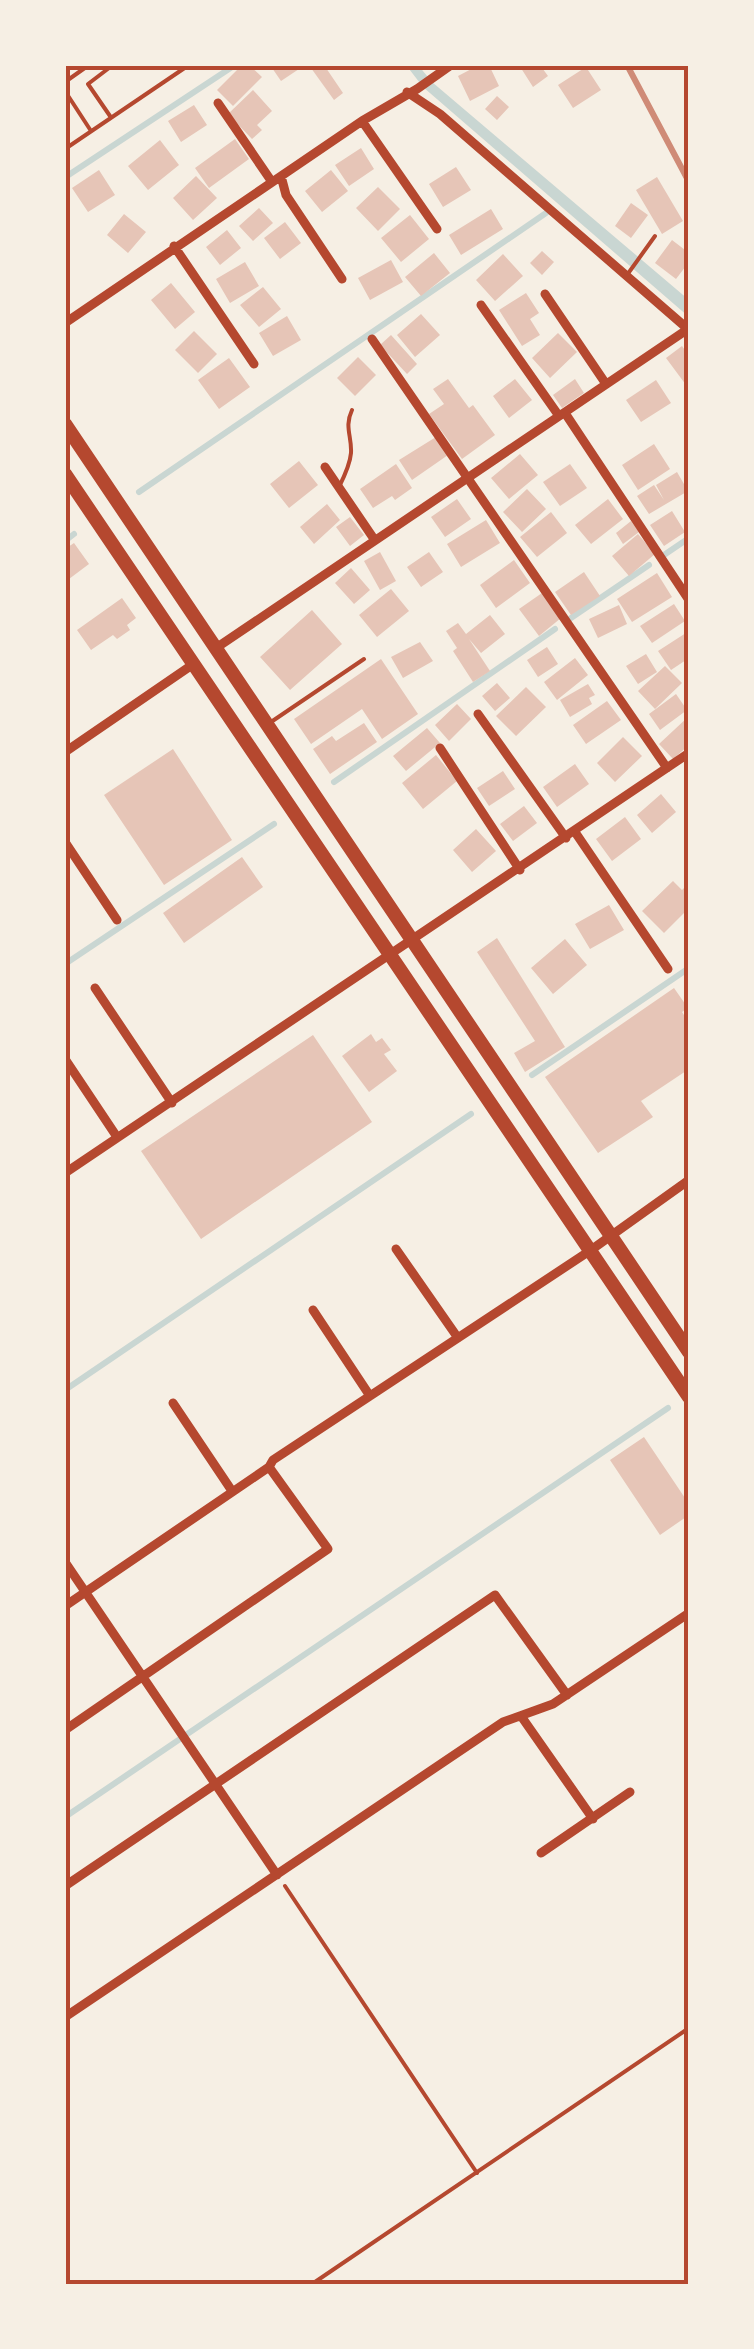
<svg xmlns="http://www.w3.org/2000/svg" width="754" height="2349" font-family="'PT Sans',sans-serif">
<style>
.water{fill:#c9d6d2}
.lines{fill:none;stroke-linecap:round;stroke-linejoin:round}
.stream{stroke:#c9d6d2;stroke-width:6}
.building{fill:#e6c5b7}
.path{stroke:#b5482f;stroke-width:4}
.service{stroke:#b5482f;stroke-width:4}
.minor{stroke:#b5482f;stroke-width:9}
.trunk{stroke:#b5482f;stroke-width:14}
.rail{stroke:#cf8b77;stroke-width:6}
.neatline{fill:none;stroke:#b5482f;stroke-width:4}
</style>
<rect width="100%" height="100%" fill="#f6efe4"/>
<path class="water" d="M406 65H418L432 82 689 300V317L423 87Z"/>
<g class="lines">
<path class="stream" d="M67 176 235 65
M139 492 546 213
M65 541 74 534
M661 557 689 538
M571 618 649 565
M334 782 555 629
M65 964 274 824
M532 1075 689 968
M65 1390 471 1114
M65 1817 668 1408"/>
</g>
<path class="building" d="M242 65H249L262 77 233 106 217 90Z
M270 65H305L281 81Z
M315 65H324L343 93 334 100 311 68Z
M479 65H489L499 86 470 101 458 76Z
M519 65H540L548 76 533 87Z
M586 67 601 90 573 108 558 85Z
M253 90 272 111 257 125 262 130 252 139 228 114Z
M497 96 509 107 497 120 485 109Z
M194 105 207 125 181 142 168 121Z
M235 139 249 159 209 188 195 168Z
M160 140 179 165 148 190 128 166Z
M361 148 374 169 349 186 335 165Z
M456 167 471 190 443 207 429 184Z
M99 170 115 195 88 212 72 188Z
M331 170 348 191 322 212 305 191Z
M196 176 217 198 193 220 173 198Z
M657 177 683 221 662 234 636 190Z
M378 187 400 209 378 231 356 208Z
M631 203 648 215 631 238 615 226Z
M259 208 273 223 253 241 239 226Z
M491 209 503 229 461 255 449 235Z
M124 214 146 232 128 253 107 235Z
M410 215 429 239 401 262 381 238Z
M285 222 301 243 280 259 264 238Z
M227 230 241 248 220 265 206 247Z
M672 240 689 253V262L676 279 655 263Z
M542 251 554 262 542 275 530 263Z
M434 253 450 273 421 296 405 277Z
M503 254 523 276 495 301 476 280Z
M391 260 403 282 370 300 358 278Z
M245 262 259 286 230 303 216 279Z
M171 283 195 312 175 329 151 300Z
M263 287 281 309 259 327 240 305Z
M526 293 539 313 530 319 540 335 522 346 499 310Z
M421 314 440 335 415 357 397 335Z
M287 316 301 340 273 356 259 333Z
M194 331 217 354 198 373 175 350Z
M558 333 577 352 550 378 532 358Z
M391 335 417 364 407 374 380 345Z
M682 346 689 356V389L666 358Z
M358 357 376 375 355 396 337 378Z
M229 358 250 387 219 409 198 380Z
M448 379 469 408 473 405 495 435 462 459 429 414 444 404 433 389Z
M515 379 532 400 509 418 493 396Z
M575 379 584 393 562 408 553 395Z
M656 380 671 403 641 422 626 400Z
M436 437 448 455 412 480 399 460Z
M654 444 670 469 638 490 622 465Z
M520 454 538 475 509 499 491 478Z
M299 461 318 485 289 508 270 484Z
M396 464 412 488 395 500 392 496 373 508 360 489Z
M570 464 587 488 560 506 543 482Z
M677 472 688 491 649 514 637 496 654 485 664 500 656 485Z
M527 489 546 509 522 532 503 512Z
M457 499 471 519 445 537 431 517Z
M608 499 623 519 591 544 575 525Z
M327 504 340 520 314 544 300 527Z
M672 511 685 532 664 546 650 525Z
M551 512 567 533 537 557 520 537Z
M350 517 364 535 350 546 336 527Z
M486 520 500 543 461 567 447 544Z
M631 521 639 532 623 544 616 533Z
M638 534 655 554 629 576 612 556Z
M74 543 89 564 65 582V549Z
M380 552 396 581 380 590 364 561Z
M429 552 443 572 421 587 407 567Z
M514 560 530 583 496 608 480 585Z
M351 568 370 590 354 604 335 583Z
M584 572 600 596 571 615 555 592Z
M657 573 672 597 632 622 617 599Z
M391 589 409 611 377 637 359 615Z
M542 593 561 618 539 636 519 609Z
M122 598 136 618 127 625 130 630 117 639 113 635 91 650 77 630Z
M674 604 685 621 652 643 640 626Z
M619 605 627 624 598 638 589 619Z
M312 610 342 644 290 690 260 657Z
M490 615 505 634 481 653 469 639 490 671 473 682 453 651 457 648 446 631 458 623 466 634Z
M689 631V658L671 670 658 651Z
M420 642 433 661 403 678 391 657Z
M547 647 558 664 538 677 527 660Z
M646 654 657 672 638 684 626 666Z
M575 658 588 675 557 700 544 682Z
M381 659 418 714 382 739 362 709 311 744 294 719Z
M665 666 682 683 655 709 638 691Z
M497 683 510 698 495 711 482 696Z
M588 684 595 695 589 698 592 704 570 717 560 700Z
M526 687 546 707 516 736 496 716Z
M676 694 687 710 660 730 649 714Z
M607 701 621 720 586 744 573 725Z
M457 704 471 719 449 741 435 725Z
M689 716V745L673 759 659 744Z
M364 723 377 742 330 774 313 749 332 736 336 741Z
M427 728 440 743 406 771 393 756Z
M623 737 642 756 615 782 597 763Z
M173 749 232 840 164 885 104 795Z
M436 755 457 781 423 809 402 783Z
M575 764 589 784 557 807 543 787Z
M503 771 515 789 489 806 477 788Z
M661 794 676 812 652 833 637 815Z
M524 806 537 823 513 841 500 824Z
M625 817 641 839 612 861 596 839Z
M476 829 496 851 472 872 453 850Z
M242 857 263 887 184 943 163 913Z
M673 881 682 890 689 883V908L664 933 642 911Z
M609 905 624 930 590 949 575 924Z
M497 938 565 1047 525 1072 514 1053 535 1041 477 952Z
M565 939 587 965 553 994 531 968Z
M674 988 688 1008 682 1012 689 1023V1069L641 1101 653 1117 598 1153 545 1077Z
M371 1034 376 1042 382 1038 391 1050 384 1054 397 1071 369 1092 342 1056Z
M313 1035 372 1122 201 1239 141 1151Z
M644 1437 689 1504V1515L660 1535 610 1460Z"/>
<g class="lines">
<path class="path" d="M285 1886 477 2173
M312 2284 689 2028"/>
<path class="service" d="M65 82 89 65
M65 91 91 131
M110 116 88 84 113 65
M65 149 189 65
M627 275 655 236
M339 487C344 477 350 465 351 453 352 436 344 427 352 410
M271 722 364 659"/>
<path class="minor" d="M407 92 440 114 689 330
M218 103 272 182
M362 121 437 229
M281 176 286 195 342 279
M174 246 254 364
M545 294 606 384
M481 305 559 416
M65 323 362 121 417 89 451 65
M372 339 667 768
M565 413 689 600
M325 467 374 539
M216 648 688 329
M478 714 566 838
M440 748 520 870
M65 752 192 665
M575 832 668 969
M65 842 117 920
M95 988 172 1103
M65 1059 117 1137
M65 1173 689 753
M396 1249 458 1338
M313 1310 370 1396
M173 1403 232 1491
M65 1562 277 1875
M65 1606 269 1467 273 1460 591 1250 689 1180
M521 1716 593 1819
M65 1730 328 1549 269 1467
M541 1853 630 1792
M65 1886 495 1595 567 1695
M65 2017 503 1722 553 1704 689 1613"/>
<path class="trunk" d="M65 424 689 1352
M65 474 689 1397"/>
<path class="rail" d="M627 65 689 182"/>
</g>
<rect width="754" height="2349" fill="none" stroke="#f6efe4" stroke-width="135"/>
<rect x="68" y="68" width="618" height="2214" class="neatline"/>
</svg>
